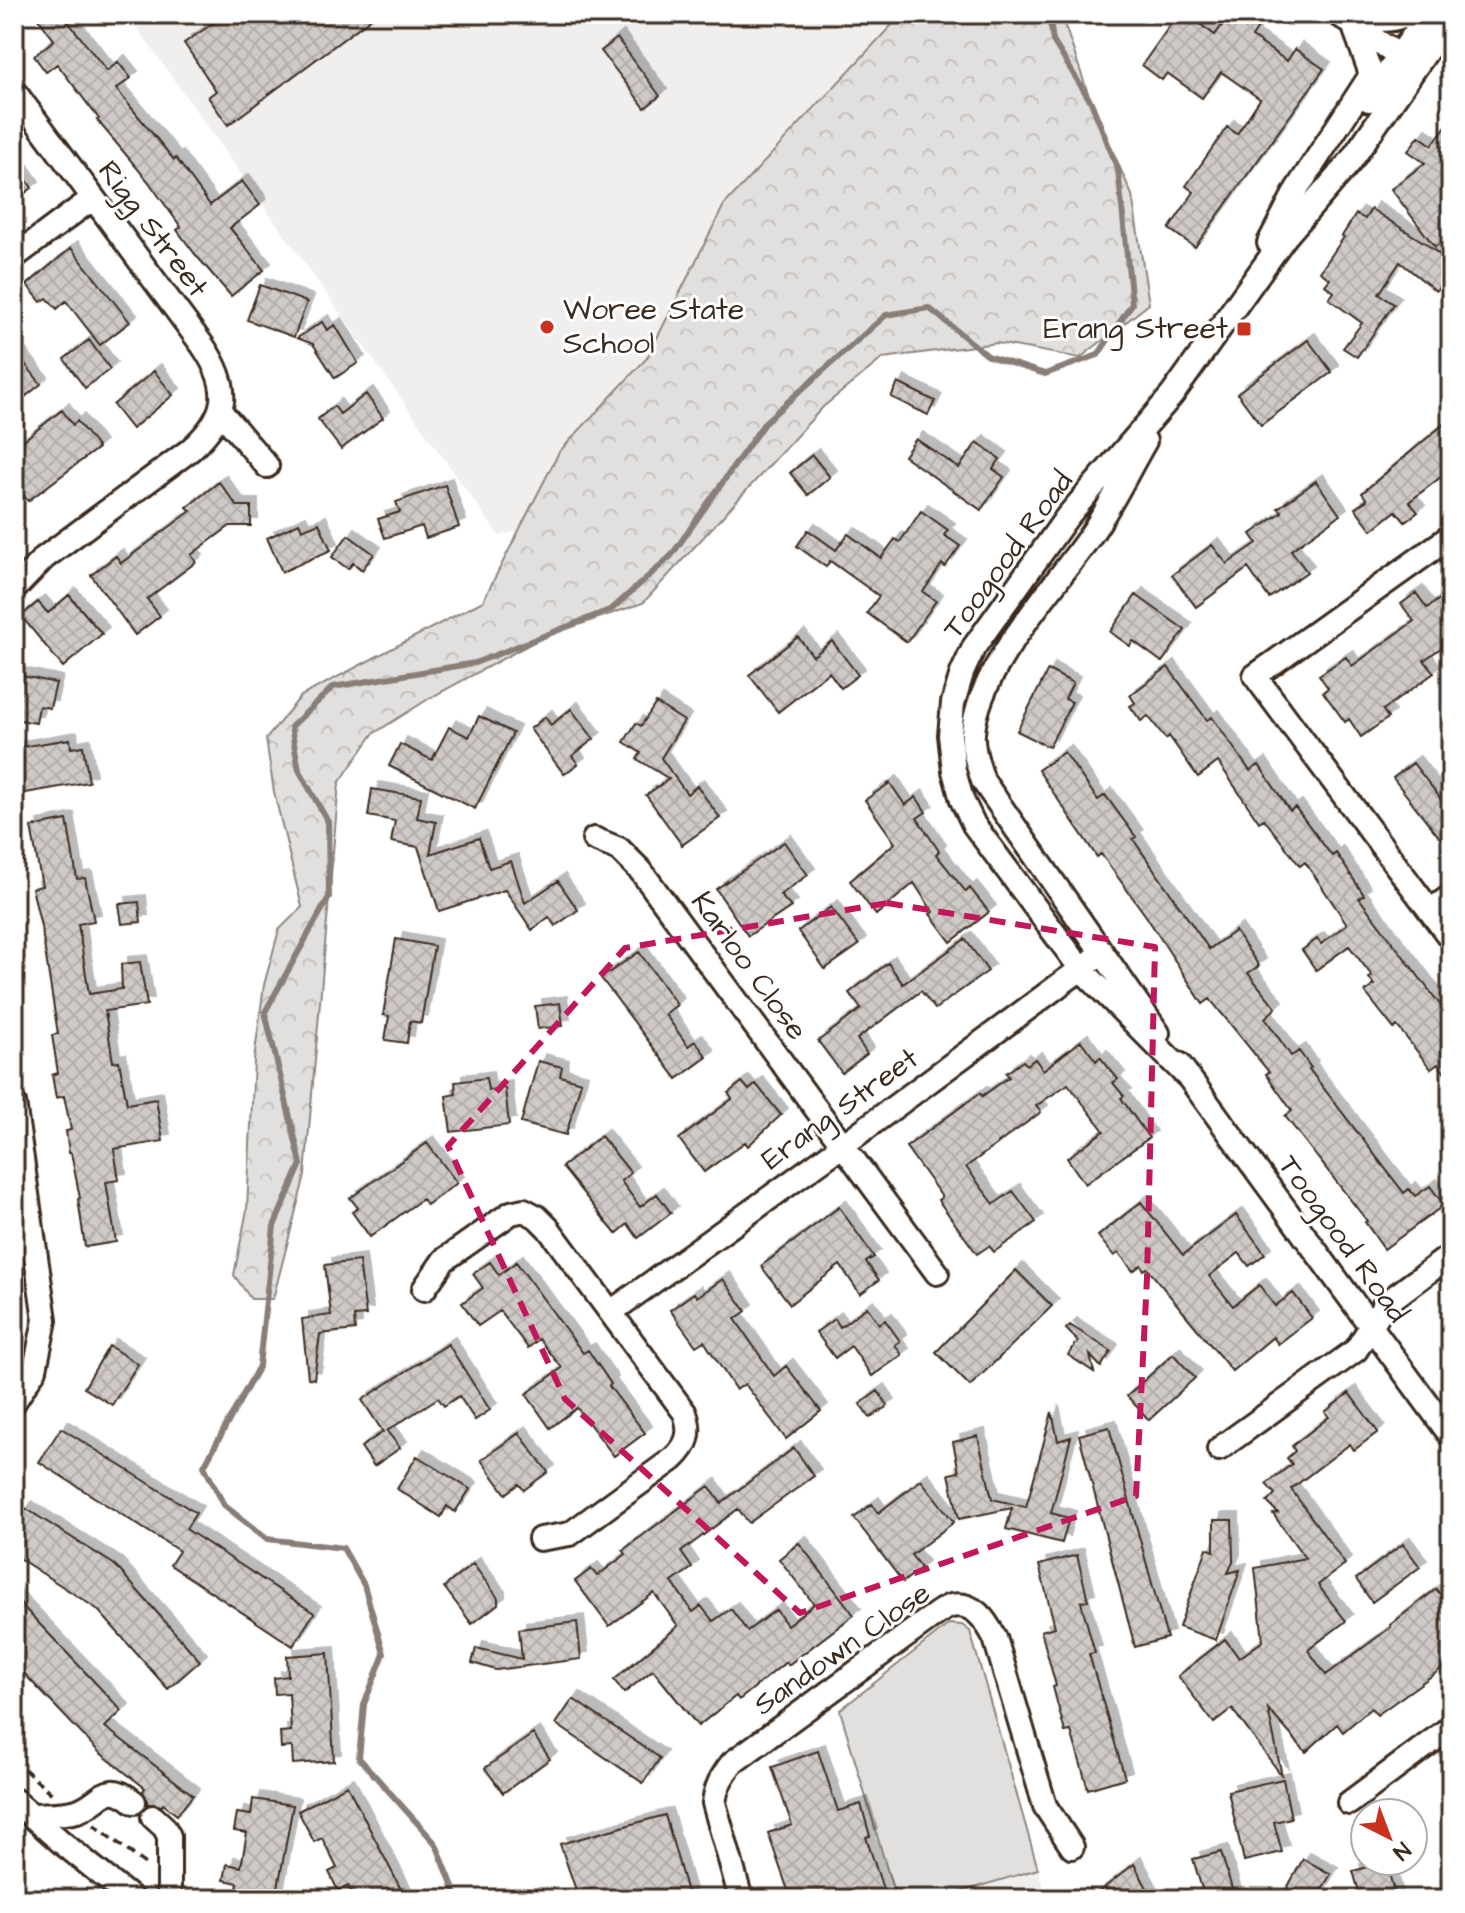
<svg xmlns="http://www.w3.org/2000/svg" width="1465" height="1913" font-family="'Architects Daughter',sans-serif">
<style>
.built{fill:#f1efee}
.grass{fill:#e2e0de;stroke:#8e857e;stroke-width:2}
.forest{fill:url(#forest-crowns);stroke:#8e857e;stroke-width:2}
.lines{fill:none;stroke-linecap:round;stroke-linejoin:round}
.stream{stroke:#887e77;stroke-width:6}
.building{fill:url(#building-cross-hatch);stroke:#3b2a1e;stroke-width:2;filter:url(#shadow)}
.minor-casing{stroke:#3b2a1e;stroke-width:28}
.path{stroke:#3b2a1e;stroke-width:4;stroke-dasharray:8 6;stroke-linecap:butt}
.minor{stroke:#fff;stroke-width:22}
.marked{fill:none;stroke:#c2185b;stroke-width:6;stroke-dasharray:16 10;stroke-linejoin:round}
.poi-dot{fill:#c8321e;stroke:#fff;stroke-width:3}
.labels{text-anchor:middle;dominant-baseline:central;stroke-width:6;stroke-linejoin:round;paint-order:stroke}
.street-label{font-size:30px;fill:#3b2a1e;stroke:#fff}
.poi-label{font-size:30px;fill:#3b2a1e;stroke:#fff;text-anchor:start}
</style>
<defs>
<pattern id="forest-crowns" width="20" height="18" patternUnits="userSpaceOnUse" patternTransform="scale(2)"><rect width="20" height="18" fill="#e2e0de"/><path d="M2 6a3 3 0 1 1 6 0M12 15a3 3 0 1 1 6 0" fill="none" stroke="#c3c0be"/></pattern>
<pattern id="building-cross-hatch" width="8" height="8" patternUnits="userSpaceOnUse" patternTransform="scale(2)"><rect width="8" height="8" fill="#cfcac7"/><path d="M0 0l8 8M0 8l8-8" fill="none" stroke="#b3aeaa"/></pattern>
<filter id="shadow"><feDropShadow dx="7" dy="-7" stdDeviation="0" flood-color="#0004"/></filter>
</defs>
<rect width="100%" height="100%" fill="#fff"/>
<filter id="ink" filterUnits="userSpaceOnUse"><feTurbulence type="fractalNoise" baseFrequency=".0125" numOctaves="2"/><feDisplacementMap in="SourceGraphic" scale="16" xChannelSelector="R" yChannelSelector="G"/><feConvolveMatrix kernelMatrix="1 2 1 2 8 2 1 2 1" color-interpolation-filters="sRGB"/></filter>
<g filter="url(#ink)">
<path class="built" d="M127 14H946L613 506 499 536Z
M1038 1869 1047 1899H936Z"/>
<path class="grass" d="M949 1624 962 1625 970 1631 1038 1869 936 1899H896L840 1710Z"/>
<path class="forest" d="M902 14H1061L1091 102 1132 195 1149 304 1080 358 997 343 883 358 823 407 643 603 543 637 430 698 373 734 339 783 305 1175 273 1299H251L234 1275 247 1210 254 1060 264 985 279 930 302 907 274 792 266 739 301 696 483 601 559 452 647 358 724 205Z"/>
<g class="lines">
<path class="stream" d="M458 1899 436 1844 359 1758 364 1704 384 1654 364 1585 343 1548 267 1539 224 1505 204 1466 259 1366 274 1226 301 1164 265 1012 329 897 328 822 299 770 291 727 333 687 475 663 612 609 671 556 765 422 886 315 929 308 988 356 1045 374 1098 355 1132 304 1118 169 1091 102 1053 41 1049 14"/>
</g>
<path class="building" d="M35 14H62L107 71 118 62 131 78 116 89 174 160 176 158 210 205 242 181 260 205 230 228 264 270 231 296 195 254 177 230 181 227 148 181 97 120 99 119 57 64 46 72 34 56 54 40Z
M227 14H377L228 125 208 97 216 91 184 43Z
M1178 14H1186L1215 35 1230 14H1249L1261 23 1252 37 1287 61 1295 49 1324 69 1195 247 1169 229 1194 192 1186 186 1227 127 1237 134 1260 99 1221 72 1202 98 1167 73 1162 80 1142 65Z
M617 38 660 96 645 108 601 51Z
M1451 119V234L1435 247 1391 189 1425 163 1408 151 1419 136 1432 145Z
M14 162 32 188 14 201Z
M1371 209 1425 243 1451 264V273L1436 291 1400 262 1379 294 1394 304 1357 357 1343 348 1362 323 1329 299 1334 292 1325 285 1330 279 1320 272 1344 237 1342 236 1356 214 1365 219Z
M71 248 130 322 100 345 66 301 57 309 47 298 41 302 27 285Z
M260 285 307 302 294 337 247 320Z
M322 322 327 330 335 325 358 363 335 378 313 344 297 338Z
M89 340 110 369 85 388 64 359Z
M1308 340 1332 372 1261 425 1237 393Z
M14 350 41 384 14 406Z
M154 371 173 395 132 429 113 405Z
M898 383 935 401 928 415 891 397Z
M366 394 383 418 341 449 318 419 334 406 340 414Z
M62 410 73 425 77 421 98 448 28 501 14 482V448Z
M1451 418V469L1409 502 1418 512 1405 522 1396 511 1372 530 1355 508 1367 500 1362 493Z
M916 439 959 468 977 442 1000 459 993 469 1004 477 981 510 904 456Z
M812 455 830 477 808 495 790 473Z
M1316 481 1340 515 1291 550 1307 572 1269 598 1248 568 1196 607 1172 575 1212 545 1227 564 1257 543 1251 534 1282 512 1278 508Z
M219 482 237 506H251V526H230L191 555 196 562 147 599 160 616 135 635 91 575 116 556 121 563 191 511 187 507Z
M445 485 459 527 426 538 422 526 385 538 378 519 400 512 396 502Z
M921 511 948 530 944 535 960 546 945 567 942 564 923 592 936 601 907 642 867 613 879 596 830 561 826 567 797 546 808 530 836 550 848 534 881 558 895 539 900 542Z
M299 523 302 530 319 523 331 550 282 572 267 538Z
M348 535 374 554 362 570 353 563 348 569 332 557Z
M1451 591V641L1424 660 1434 673 1383 710 1388 718 1361 737 1349 719 1345 722 1323 692 1328 688 1319 675 1346 657 1352 666 1414 621 1401 604 1416 593 1427 608Z
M69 595 102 634 63 667 21 616 38 602 48 613Z
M1136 595 1185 630 1162 662 1133 641 1130 646 1110 632Z
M798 637 813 656 832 641 858 675 841 688 829 672 778 712 749 675Z
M1168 667 1207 720 1212 717 1250 771 1259 765 1290 811 1295 807 1332 856 1336 853 1364 895 1359 898 1451 1019V1082L1438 1064 1431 1069 1397 1026 1394 1029 1365 992 1374 985 1369 978 1372 976 1349 946 1316 970 1302 950 1317 939 1321 944 1347 924 1305 862 1300 866 1264 819 1259 822 1218 762 1198 777 1169 736 1166 739 1148 716 1141 721 1130 706 1135 703 1130 695Z
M1048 670 1073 683 1065 699 1072 702 1049 747 1017 731Z
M18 675 56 683 50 708 39 706 36 723 14 719V696Z
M656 703 684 721 661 758 687 794 697 786 720 818 682 845 646 795 669 779 637 759 641 753 624 742 636 723 641 726Z
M571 709 594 739 572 756 578 764 564 774 530 729 545 717 551 725Z
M479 716 513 733 475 809 389 766 400 744 432 760 449 727 469 737Z
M70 739 71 748 83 746 89 782 14 795V748Z
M1064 752 1098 800 1105 795 1136 837 1133 839 1209 949 1235 931 1259 966 1248 973 1276 1008 1265 1018 1291 1056 1299 1051 1311 1068 1309 1069 1404 1193 1409 1189 1415 1196 1430 1186 1444 1205 1384 1249 1365 1222 1367 1221 1285 1116 1292 1111 1266 1074 1269 1072 1210 999 1203 1004 1146 916 1101 854 1097 857 1038 770Z
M1413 763 1451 812V830L1440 838 1393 778Z
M890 783 905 805 916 797 926 812 917 818 939 851 936 854 966 892 970 888 989 912 951 942 930 914 933 912 914 883 876 915 850 881 895 843 865 800Z
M372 789 421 797 417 818 436 822 430 854 479 838 489 868 511 861 525 903 558 881 578 910 555 926 549 917 532 930 505 890 439 911 418 847 391 842 395 821 368 816Z
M67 820 77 879 85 878 94 921 78 924 89 994 122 989 121 964 140 962 147 1005 105 1011 113 1062 119 1061 127 1104 156 1099 163 1141 114 1149 119 1180 106 1182 116 1242 85 1247 78 1199 80 1198 71 1153H69L66 1131 71 1130 64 1096 56 1098 52 1075 58 1073 52 1035 58 1034 42 931 32 888 42 886 31 827Z
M784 842 808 875 780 895 791 907 748 936 716 889Z
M139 902 141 922 122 924 119 904Z
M831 907 859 945 825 969 798 931Z
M396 939 434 946 421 1023 410 1021 407 1043 385 1040 389 1016 383 1015Z
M965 939 988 971 935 1009 921 991 857 1039 867 1054 842 1073 818 1041 861 1009 849 993 888 963 903 984Z
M639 952 677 1005 665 1014 688 1046 695 1041 707 1057 677 1079 601 978Z
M560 1003 563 1026 538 1029 535 1006Z
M1081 1041 1096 1061 1100 1057 1118 1079 1113 1083 1124 1096 1121 1098 1149 1138 1085 1184 1067 1158 1104 1131 1068 1084 1036 1106 1041 1112 966 1167 994 1204 1013 1191 1036 1222 994 1252 989 1246 977 1254 938 1200 942 1197 906 1147 980 1093 982 1096 1009 1077 1006 1073 1023 1061 1027 1065 1035 1059 1043 1070Z
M538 1061 562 1067 560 1076 581 1082 566 1135 521 1123Z
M486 1078 488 1090 505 1088 509 1125 451 1132 446 1096 456 1094 455 1082Z
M742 1082 749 1090 756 1084 781 1115 748 1146 745 1142 704 1172 679 1139 732 1099 728 1093Z
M601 1136 631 1173 621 1181 640 1207 657 1194 671 1213 638 1238 628 1224 616 1234 562 1167Z
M427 1143 457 1183 427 1205 422 1199 370 1237 352 1212 358 1208 350 1198Z
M1141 1202 1183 1255 1236 1215 1265 1254 1249 1266 1239 1253 1209 1276 1233 1306 1259 1285 1275 1306 1293 1293 1312 1318 1278 1344 1273 1337 1232 1371 1147 1268 1144 1270 1141 1265 1133 1271 1119 1253 1114 1256 1098 1236Z
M839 1207 874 1257 866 1262 879 1280 860 1294 840 1265 790 1304 761 1266Z
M359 1261 366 1315 354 1316 355 1330 320 1334 314 1379 308 1378 302 1319 331 1315 325 1265Z
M490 1262 499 1275 516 1262 583 1353 588 1350 611 1384 609 1386 645 1433 614 1456 577 1408 550 1428 526 1394 562 1368 539 1339 528 1348 500 1311 478 1326 462 1303 483 1288 473 1274Z
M1016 1270 1052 1306 970 1386 936 1352Z
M723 1279 746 1311 735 1319 774 1376 786 1366 821 1411 786 1439 745 1384 736 1390 704 1341 696 1346 670 1310 694 1293 697 1297Z
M867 1307 879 1324 885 1320 900 1341 895 1345 902 1355 872 1376 851 1346 835 1358 816 1332 835 1319 840 1327Z
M1070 1325 1111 1351 1101 1367 1090 1355 1094 1372 1068 1355 1078 1341 1066 1329Z
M448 1344 490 1410 475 1420 459 1396 444 1406 438 1398 387 1431 400 1448 374 1466 361 1447 383 1432 362 1400Z
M109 1346 138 1364 112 1405 84 1388Z
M1173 1354 1195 1378 1149 1420 1127 1396Z
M878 1391 888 1406 870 1418 860 1404Z
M1349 1393 1378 1432 1354 1450 1350 1444 1291 1489 1345 1564 1318 1585 1346 1621 1308 1650 1326 1675 1391 1627 1390 1625 1436 1589 1440 1594 1443 1592 1451 1603V1662L1377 1715 1371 1708 1343 1732 1337 1724 1306 1752 1268 1709 1282 1776 1232 1709 1214 1723 1178 1676 1225 1639 1239 1658 1263 1641 1255 1568 1305 1558 1273 1514 1278 1513 1267 1502 1275 1494 1266 1484 1292 1464 1287 1458 1295 1451 1292 1446 1329 1417 1325 1412Z
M1052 1412 1058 1441 1071 1437 1051 1513 1069 1518 1062 1543 1006 1529 1012 1508 959 1519 949 1474 959 1472 953 1442 978 1436 992 1499 1026 1507Z
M1109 1427 1167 1638 1135 1647 1079 1435Z
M61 1428 196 1513 186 1529 314 1613 293 1646 170 1565 179 1551 39 1462Z
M519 1433 548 1472 524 1490 519 1484 506 1494 481 1460Z
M794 1448 814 1476 749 1523 738 1509 681 1552 692 1568 672 1582 693 1612 701 1606 713 1621 731 1609 747 1631 776 1610 787 1625 814 1604 779 1559 799 1543 854 1615 788 1665 786 1662 739 1700 736 1696 698 1726 653 1670 624 1693 614 1680 678 1626 654 1593 609 1626 575 1581 591 1569 597 1576 626 1554 623 1550 709 1486 721 1503Z
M417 1456 470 1489 455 1512 447 1506 441 1517 397 1489Z
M921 1480 954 1522 911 1555 921 1568 903 1582 854 1518 872 1504 878 1513Z
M25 1508 115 1565 200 1661 168 1689 97 1609 14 1555V1525Z
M1214 1520H1232L1233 1561 1228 1573 1240 1570 1216 1640 1179 1627 1207 1548 1214 1551Z
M1403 1544 1420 1567 1372 1602 1356 1579Z
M1077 1555 1088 1600 1081 1602 1095 1653 1089 1654 1125 1778 1088 1789 1071 1731 1065 1732 1053 1687 1056 1686 1041 1631 1055 1627 1039 1565Z
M473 1564 498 1598V1604L472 1624 444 1587Z
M14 1597 122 1711 105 1727 193 1795 177 1815 163 1804 162 1806 148 1804 143 1791 145 1788 99 1752 14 1663Z
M577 1622 581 1659 496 1670 472 1663 476 1648 522 1659 519 1629Z
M328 1653 334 1761 293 1764 292 1747 281 1748 280 1732 291 1731 289 1693 275 1694 274 1678 288 1676 287 1656Z
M573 1699 660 1758 643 1783 556 1724Z
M533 1734 550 1759 503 1793 485 1768Z
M818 1751 838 1811 861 1804 870 1836 866 1837 884 1892 863 1899H791L768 1833 792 1825 772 1767Z
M1283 1779 1291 1818 1274 1822 1282 1852 1244 1861 1228 1791Z
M347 1785 406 1899H355L348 1886 338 1891 329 1872 337 1868 322 1838 314 1842 298 1811Z
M253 1799 293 1805 276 1899H235L238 1883 224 1880 227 1864 241 1867 247 1833 234 1831 237 1813 251 1815Z
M665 1815 689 1899H579L560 1844Z
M1221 1852 1235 1899H1205L1193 1859Z
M1303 1859 1331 1874 1316 1899H1281Z
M1386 1862 1396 1899H1361L1353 1871Z
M1134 1864 1153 1899H1090Z"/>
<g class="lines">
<g class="minor-casing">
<path id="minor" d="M1338 14 1410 63
M1366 14C1379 22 1393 21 1407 14
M14 91 203 346C232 389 229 415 190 450L44 558 14 589
M1369 100 1428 14
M1269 243 1297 189 1369 78 1370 71 1353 24
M14 257 93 198
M220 411 267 466
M1145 441C1127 472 1111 506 1090 536 1053 590 978 668 973 733 972 750 978 765 983 781L1158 1033
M1451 536 1255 676 1451 939
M594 839 619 849 641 871 937 1273
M1430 911 1451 896
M1179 1064 1451 1436
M1187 1076 1081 969 974 825 962 800 954 771 950 735 953 703 962 673 974 647 1067 517 1172 395 1285 237 1350 162 1451 16
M14 1103 45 1320 35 1369 14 1402
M424 1289 444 1260 511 1213 524 1210 537 1217 548 1228 685 1413C692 1433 688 1445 673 1459L570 1534 540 1539
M611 1312 843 1145 1093 960
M1219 1449 1356 1350 1385 1304 1451 1255
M14 1800 60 1841 132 1899
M1349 1803 1451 1727
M31 1815C46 1814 63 1815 77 1811 102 1803 105 1778 134 1802
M153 1817 164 1827 169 1836V1899
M741 1899 714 1803C716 1786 722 1776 732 1763L928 1620C934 1616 943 1608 951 1606 974 1601 986 1621 995 1638L1045 1806 1072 1847"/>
</g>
<path class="path" d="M14 1760 52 1794
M94 1825 148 1866"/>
<use href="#minor" class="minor"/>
</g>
</g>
<path class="marked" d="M887 903 1155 947 1147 1278 1136 1496 800 1613 565 1399 448 1146 625 948Z"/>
<g class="poi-dot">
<circle cx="547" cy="327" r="8"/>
<rect x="1236" y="321" width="16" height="16" rx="4"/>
</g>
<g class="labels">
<g class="street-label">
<text transform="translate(153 229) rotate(53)">Rigg Street</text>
<text transform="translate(1008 555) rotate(-54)">Toogood Road</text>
<text transform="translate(749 966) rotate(54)">Karloo Close</text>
<text transform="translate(840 1109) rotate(-36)">Erang Street</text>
<text transform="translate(1343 1239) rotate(54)">Toogood Road</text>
<text transform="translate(842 1649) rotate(-35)">Sandown Close</text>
</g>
<g class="poi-label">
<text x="563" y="310">Woree State<tspan x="563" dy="34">School</tspan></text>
<text x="1228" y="329" text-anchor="end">Erang Street</text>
</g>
</g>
<rect width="1465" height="1913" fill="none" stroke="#fff" stroke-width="48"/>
<rect x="24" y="24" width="1417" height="1865" fill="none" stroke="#3b2a1e" stroke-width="3" filter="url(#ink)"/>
<g transform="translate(1389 1837) rotate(138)"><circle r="38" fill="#ffffff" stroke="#b1aaa5" stroke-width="2"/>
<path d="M0-6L14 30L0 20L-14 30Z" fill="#c8321e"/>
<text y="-12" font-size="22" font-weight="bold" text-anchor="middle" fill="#3b2a1e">N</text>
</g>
</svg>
